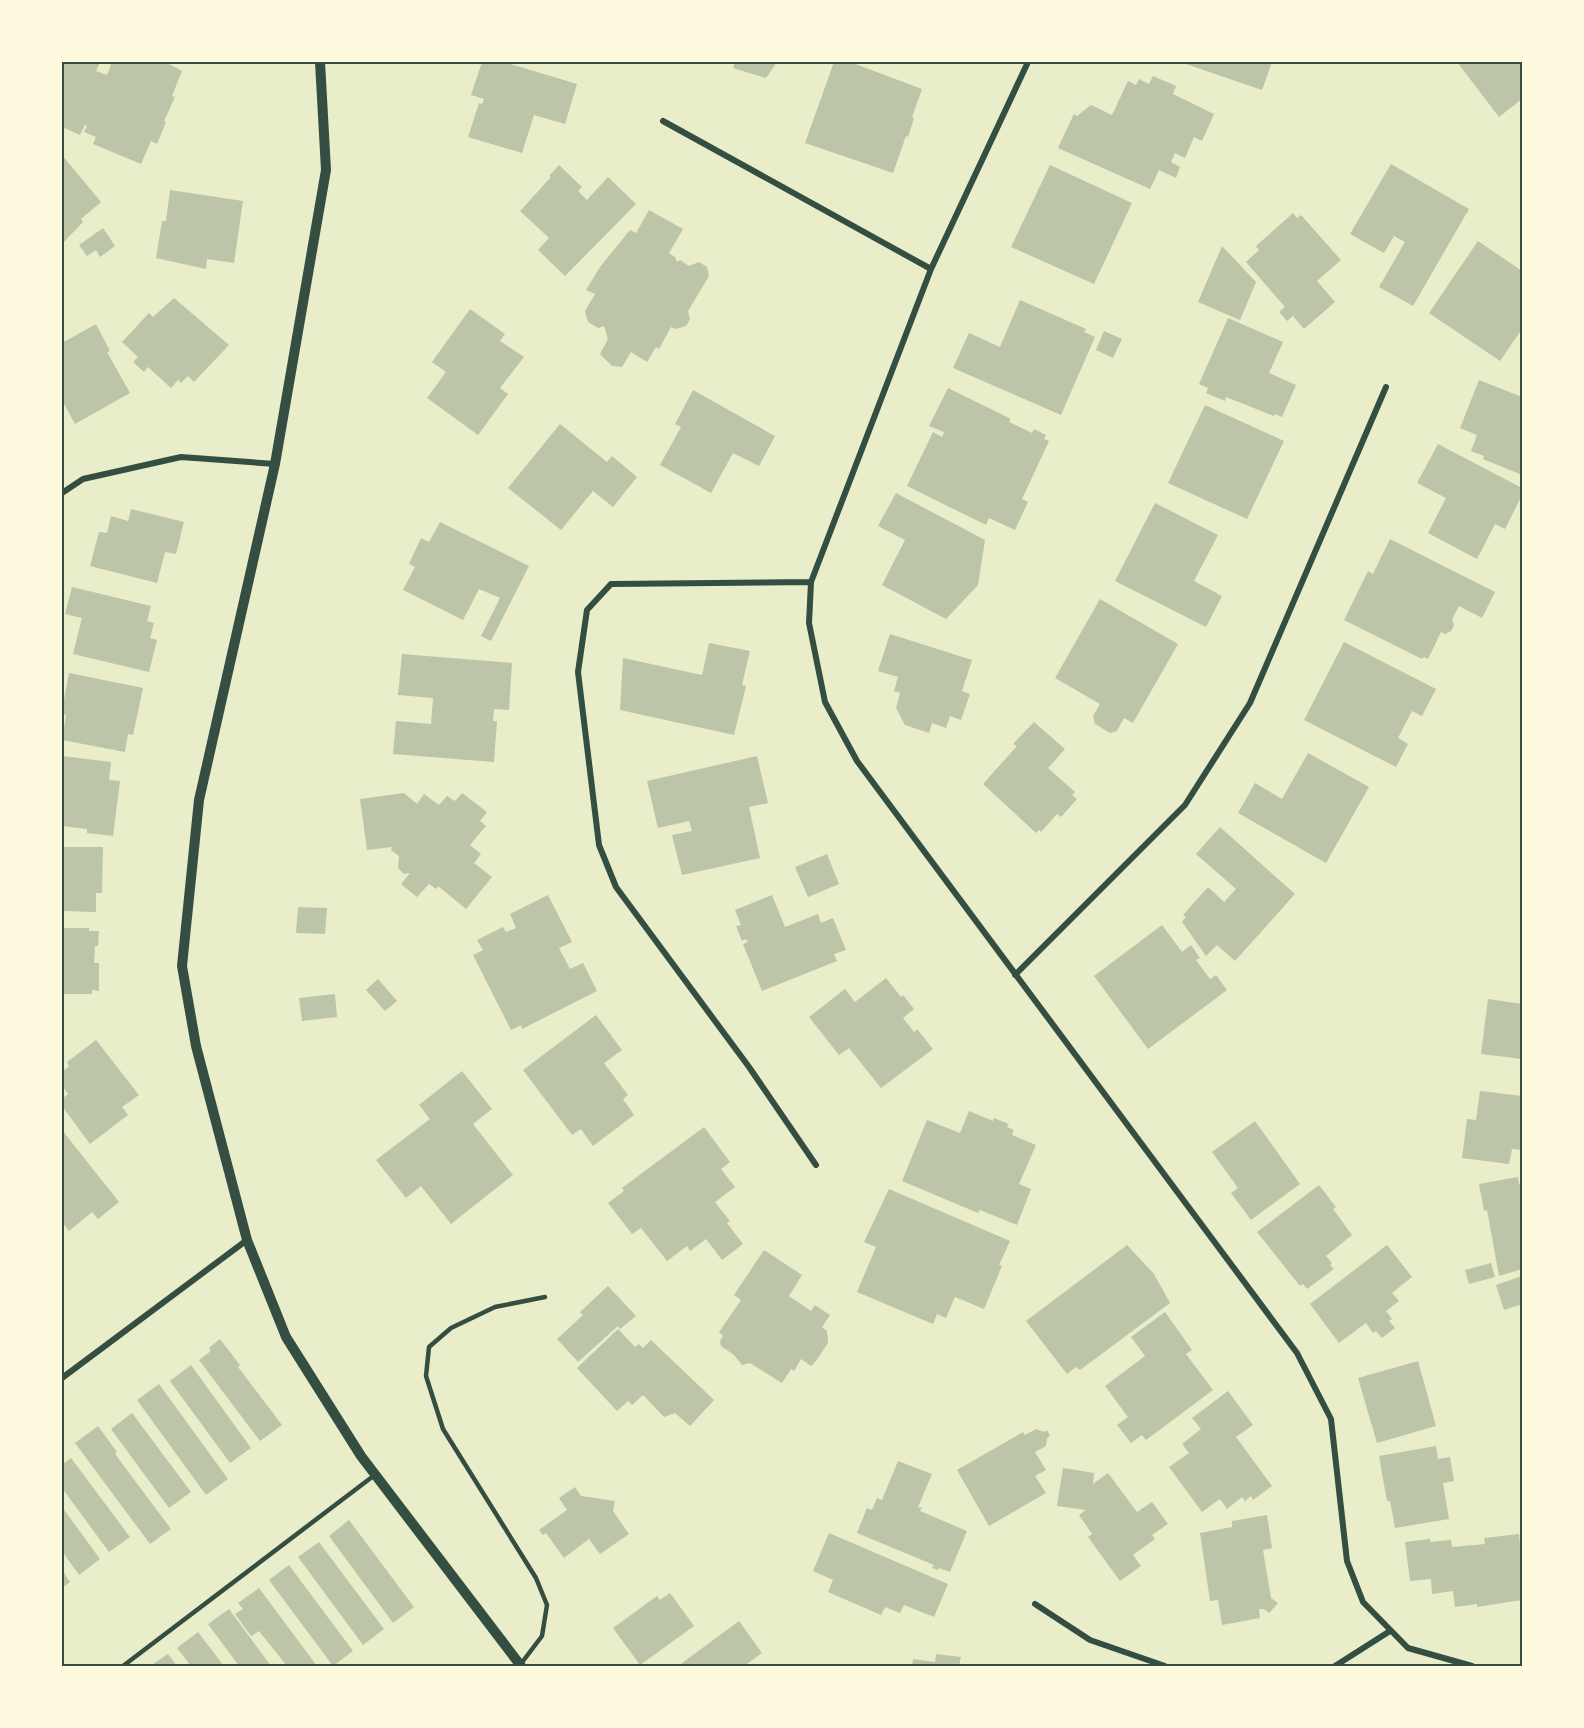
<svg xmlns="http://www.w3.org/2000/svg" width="1584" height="1728" font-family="'Fira Sans Condensed',sans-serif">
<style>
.building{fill:#bcc5a7}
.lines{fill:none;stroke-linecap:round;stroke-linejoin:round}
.service{stroke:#344e41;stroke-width:4.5}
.minor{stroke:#344e41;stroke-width:6}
.tertiary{stroke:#344e41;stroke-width:10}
.neatline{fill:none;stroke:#344e41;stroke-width:2}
</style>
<rect width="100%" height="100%" fill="#e9edc9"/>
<path class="building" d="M62 62H100L96 71 107 75 111 65 108 63 109 62H165L182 71 172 96 175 97 164 121 166 122 157 144 151 141 141 164 93 144 96 137 84 132 87 126 85 125 80 135 62 127V84L64 78 62 77Z
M482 62H504L577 84 565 124 534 115 522 153 468 137 479 103 482 104 484 99 471 95Z
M735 62H777L766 78 733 68Z
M834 62H850L922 89 912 117 914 118 908 137 906 136 893 173 805 143Z
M1180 62H1272L1262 90Z
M1457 62H1522V99L1499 117Z
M1153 76 1176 86 1173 94 1214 114 1202 141 1194 137 1185 158 1175 153 1171 162 1180 167 1176 178 1159 170 1150 189 1058 148 1074 114 1077 116 1091 105 1112 115 1128 81 1136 85 1139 79 1149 84Z
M62 155 101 202 81 219 83 222 62 244Z
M1391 164 1469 209 1413 306 1379 287 1405 242 1394 236 1384 253 1350 234Z
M559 165 582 187 578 191 587 200 608 177 636 204 565 276 538 250 549 238 520 211 551 177 549 176Z
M1050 165 1132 203 1094 284 1011 247Z
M170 190 243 201 234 263 207 259 206 269 156 258 162 221H166Z
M649 210 683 229 669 253 675 257 677 262 680 260 689 266 699 262 707 267 709 276 688 311 690 319 686 326 676 329 671 327 659 349 656 347 647 362 631 352 622 367 612 366 600 354 608 339 604 326 598 328 588 322 585 311 595 294 586 290 600 267 630 230 636 233Z
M1293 213 1297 218 1301 215 1341 260 1317 281 1335 302 1304 329 1293 316 1287 321 1279 312 1285 307 1246 262 1259 250 1256 246Z
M103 228 115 246 100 257 96 250 87 256 79 245Z
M1478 241 1522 271V329L1500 361 1429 313Z
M1222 246 1256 282 1240 320 1198 302Z
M174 298 229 345 194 382 188 376 181 383 178 380 171 388 148 367 144 372 133 362 138 357 122 342 149 313 153 317Z
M1020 300 1086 329 1084 332 1095 337 1061 415 953 368 969 333 1000 347Z
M470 309 505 334 500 341 524 357 500 388 508 394 478 435 427 398 446 372 432 362Z
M1228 318 1283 342 1269 373 1296 385 1282 417 1275 414 1274 416 1226 397 1225 401 1206 393 1208 388 1199 384Z
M96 324 110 351 107 352 130 393 75 424 62 400V343Z
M1104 331 1122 339 1113 358 1096 350Z
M1479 380 1522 397V475L1483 459 1484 456 1471 451 1477 435 1460 428Z
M948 388 1011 419 1009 422 1032 433 1034 429 1046 435 1044 439 1049 441 1022 499 1028 502 1015 530 989 518 986 525 907 486 933 432 942 437 944 432 929 426Z
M693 390 775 436 759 466 733 453 711 493 660 465 681 427 675 424Z
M1205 405 1284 441 1247 519 1168 483Z
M560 424 607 462 612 456 637 477 613 507 593 491 561 530 508 488Z
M1438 444 1522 488V495L1505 529 1495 524 1477 559 1428 533 1446 498 1417 483Z
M896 493 985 540 978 585 946 619 882 585 905 540 878 526Z
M1155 503 1218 535 1194 581 1222 596 1206 627 1115 581Z
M131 509 184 522 176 554 165 552 157 583 90 566 99 532 107 533 111 516 128 521Z
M440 522 529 566 491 641 481 636 500 598 479 589 463 620 403 590 415 567 409 564 421 538 429 542Z
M1390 539 1495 592 1482 618 1459 606 1452 619 1454 625 1451 631 1445 634 1441 632 1428 659 1424 657 1422 659 1344 620 1368 571 1373 574Z
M72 587 151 606 147 621 154 623 150 638 157 640 149 672 73 654 82 618 65 614Z
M1100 599 1178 644 1133 723 1124 718 1117 731 1110 733 1095 724 1093 716 1100 704 1055 678Z
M890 634 972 660 962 691 970 694 961 720 950 716 946 728 932 723 929 733 905 725 896 708 900 693 894 691 898 677 878 671Z
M1344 642 1436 689 1422 716 1412 711 1398 738 1408 744 1396 767 1304 720Z
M709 643 750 651 742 685 746 686 734 735 620 710 623 658 702 675Z
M402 654 512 663 509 710 494 709 493 721H497L494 762 393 754 396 721 431 724 433 698 398 695Z
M69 673 143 688 133 735 128 734 125 752 62 740 66 715 62 714V710Z
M1034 722 1065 749 1048 768 1075 792 1072 795 1077 799 1061 817 1057 814 1041 832 1039 830 1036 833 983 784 1017 746 1013 744Z
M1308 753 1369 787 1326 863 1238 813 1255 783 1282 799Z
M62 756 111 762 109 780 120 781 113 836 87 833V829L62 826Z
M757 756 768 803 749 807 760 858 682 875 672 835 692 831 689 821 658 828 647 781Z
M404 793 417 804 424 794 439 805 447 796 455 801 462 793 487 812 480 821 486 826 470 845 481 854 474 863 492 877 466 909 438 886 436 889 429 884 417 897 401 884 410 873 404 874 398 868 399 856 391 850 392 847 367 850 360 799Z
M1220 827 1295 894 1235 961 1217 945 1206 956 1182 922 1186 917 1183 915 1208 887 1224 902 1236 889 1196 854Z
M62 847H103L102 893H96V912L62 911Z
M827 854 839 884 808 897 795 867Z
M548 895 572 942 559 948 570 969 583 963 597 991 522 1029 521 1025 511 1030 473 955 483 950 477 940 503 927 506 932 516 928 510 914Z
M772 895 785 927 818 914 821 923 833 918 846 950 834 954 837 961 762 991 743 944 748 942 746 939 742 941 736 926 741 925 735 910Z
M298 907 327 908 325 934 296 933Z
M1162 925 1182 952 1191 945 1200 958 1196 960 1210 979 1216 975 1227 990 1148 1049 1094 976Z
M62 928H89V931H99L98 946H95L94 963H99V991L92 990V994H62Z
M886 978 901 997 903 995 914 1009 903 1018 914 1032 917 1029 933 1049 881 1088 849 1048 839 1055 809 1017 845 989 855 1002Z
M378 979 397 1001 385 1011 366 990Z
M335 994 337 1017 302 1021 299 998Z
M1488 999 1522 1004V1059L1481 1054Z
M596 1015 622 1050 604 1063 628 1095 623 1099 634 1115 593 1146 581 1129 572 1135 523 1070Z
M96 1040 139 1095 122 1107 128 1115 90 1144 62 1106V1099L68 1094 62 1085V1072L69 1066 67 1062Z
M462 1071 492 1109 473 1124 513 1175 451 1224 421 1186 406 1198 376 1160 430 1119 419 1105Z
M1480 1091 1522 1096V1150L1512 1149 1509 1164 1462 1158 1467 1119 1476 1120Z
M969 1111 993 1121 994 1118 1009 1124 1007 1127 1014 1130 1012 1135 1036 1145 1019 1184 1031 1189 1017 1225 980 1210 978 1213 902 1181 927 1120 960 1133Z
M1255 1121 1300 1184 1251 1220 1231 1193 1238 1188 1212 1152Z
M704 1127 730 1162 721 1169 735 1187 715 1202 730 1221 727 1223 743 1244 722 1260 706 1239 690 1251 687 1246 667 1261 641 1228 632 1234 608 1203 624 1191 622 1188Z
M62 1130 119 1202 98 1219 92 1212 69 1231 62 1222Z
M1518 1177 1519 1184H1522V1269L1499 1276 1487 1210 1484 1211 1479 1184Z
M1319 1185 1336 1207 1333 1209 1352 1235 1326 1256 1332 1263 1330 1265 1334 1269 1307 1289 1303 1284 1300 1286 1257 1232Z
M889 1189 1010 1241 999 1265 1002 1266 984 1309 955 1297 946 1318 937 1314 933 1324 857 1292 876 1247 864 1242Z
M1127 1245 1154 1274 1170 1303 1080 1370 1076 1367 1067 1374 1026 1321Z
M1387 1245 1412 1277 1392 1293 1399 1301 1386 1311 1392 1319 1389 1321 1395 1328 1382 1338 1376 1331 1373 1333 1366 1323 1339 1343 1310 1304Z
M764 1250 802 1275 789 1296 811 1311 815 1305 830 1315 822 1327 827 1331 828 1343 816 1361 811 1366 801 1359 794 1371 791 1369 782 1383 750 1363 742 1365 734 1355 721 1346 720 1341 723 1336 719 1332 741 1300 734 1295Z
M1491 1263 1495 1277 1469 1284 1465 1270Z
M1522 1276V1307L1519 1305 1504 1310 1496 1285Z
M608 1286 636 1316 620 1329 618 1326 578 1362 557 1339 583 1315 580 1312Z
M1165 1312 1192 1350 1186 1354 1213 1390 1146 1440 1142 1435 1131 1443 1117 1425 1128 1417 1105 1386 1145 1356 1131 1337Z
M618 1329 635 1347 639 1344 643 1348 651 1340 714 1400 690 1426 675 1413 664 1417 643 1395 632 1405 628 1401 617 1411 577 1368Z
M220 1339 240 1365 238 1367 282 1425 260 1441 199 1360 211 1351 209 1348Z
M1418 1361 1436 1426 1377 1443 1358 1378Z
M191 1365 251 1448 230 1463 170 1381Z
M159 1384 228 1479 206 1495 137 1400Z
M1228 1391 1253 1425 1236 1437 1272 1486 1253 1500 1251 1496 1245 1501 1242 1497 1227 1509 1220 1499 1202 1512 1169 1467 1189 1453 1182 1444 1201 1429 1192 1418Z
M132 1413 191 1492 169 1508 111 1429Z
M98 1426 117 1452 115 1454 171 1529 150 1544 75 1443Z
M1036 1429 1044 1432 1047 1430 1050 1436 1047 1438 1046 1446 1035 1452 1046 1470 1035 1476 1046 1493 989 1526 957 1470 1023 1432 1025 1435Z
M1436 1446 1438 1459 1450 1457 1454 1481 1443 1483 1449 1519 1395 1528 1390 1501H1387L1379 1456Z
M71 1458 130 1537 109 1552 62 1488V1465Z
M898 1461 932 1474 918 1507 922 1508 920 1511 967 1531 950 1572 939 1568 938 1570 932 1568 934 1565 857 1533 867 1508 872 1510 877 1498 882 1500Z
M1063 1468 1094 1473 1093 1484 1108 1473 1137 1512 1152 1502 1168 1524 1152 1535 1155 1539 1133 1555 1141 1566 1120 1581 1088 1537 1092 1534 1079 1515 1086 1510 1057 1506Z
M575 1487 581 1496 615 1501 613 1511 629 1534 600 1554 589 1539 564 1558 546 1533 543 1535 539 1530 567 1510 559 1498Z
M62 1507 100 1559 79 1575 62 1551Z
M1267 1515 1272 1548 1263 1550 1271 1598 1278 1603 1269 1613 1264 1609H1259L1260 1618 1222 1625 1218 1600 1210 1601 1200 1533 1232 1527V1521Z
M349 1520 414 1607 393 1623 329 1536Z
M829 1533 948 1584 934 1617 904 1605 900 1613 885 1607 881 1615 828 1592 833 1580 813 1571Z
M1519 1534 1522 1568V1600L1477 1607V1604L1455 1607 1453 1591 1432 1594 1431 1579 1410 1581 1405 1542 1430 1539V1542L1451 1540 1452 1547 1485 1544 1484 1538Z
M319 1542 384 1629 363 1645 298 1557Z
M289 1565 353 1651 333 1666 269 1580Z
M62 1570 70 1582 62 1588Z
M259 1588 317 1666H287L259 1631 251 1636 235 1614 243 1609 238 1603Z
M670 1593 694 1626 640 1665 613 1628 657 1596 660 1600Z
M229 1609 271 1666H239L208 1624Z
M739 1621 762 1653 744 1666H678Z
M198 1632 224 1666H191L177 1648Z
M168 1654 177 1666H150Z
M936 1654 961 1657 959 1666H912L913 1659 935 1662Z"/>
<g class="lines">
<path class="service" d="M520 1665 542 1636 547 1605 536 1578 443 1429 426 1376 429 1347 451 1328 495 1307 545 1297
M123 1666 376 1474"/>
<path class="minor" d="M1028 62 931 269 811 582 809 623 825 702 857 761 1297 1353 1331 1419 1347 1561 1363 1602 1408 1648 1472 1666
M663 121 931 269
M62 493 83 479 181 457 275 464
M811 582 611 584 587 610 578 672 599 845 616 887 749 1067 816 1165
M1015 975 1185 805 1250 703 1386 387
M62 1378 247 1240
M1035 1604 1090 1640 1165 1666
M1335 1666 1390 1631"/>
<path class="tertiary" d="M320 62 326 170 275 464 199 800 182 966 196 1046 247 1240 286 1337 361 1456 521 1666"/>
</g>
<rect width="1584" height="1728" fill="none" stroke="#fefae0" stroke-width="126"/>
<rect x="63" y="63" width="1458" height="1602" class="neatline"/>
</svg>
